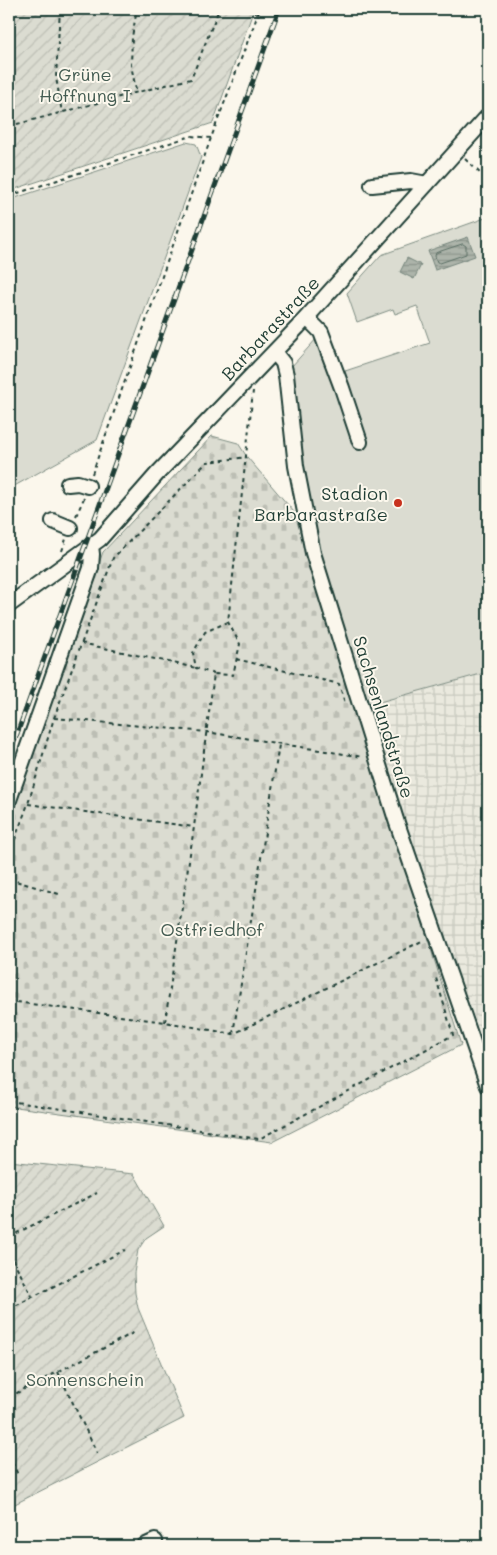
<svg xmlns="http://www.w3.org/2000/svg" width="497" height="1555" font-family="Mali,sans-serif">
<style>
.industrial{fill:url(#industrial-grid)}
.green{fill:#dbdcd1;stroke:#7d8c82}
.cemetery{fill:url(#cemetery-stones);stroke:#7d8c82}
.garden{fill:url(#garden-furrows);stroke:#7d8c82}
.water{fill:url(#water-rules);stroke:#74847b}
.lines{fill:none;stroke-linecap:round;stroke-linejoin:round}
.shore{stroke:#586d63;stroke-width:1}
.minor-casing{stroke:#1f3d34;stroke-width:18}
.path{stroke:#1f3d34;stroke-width:2;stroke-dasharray:4 4;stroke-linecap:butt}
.minor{stroke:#fbf7ec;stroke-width:14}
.rail-casing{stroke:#1f3d34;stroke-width:5}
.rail{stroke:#fbf7ec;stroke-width:3;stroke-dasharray:9;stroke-linecap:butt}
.poi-dot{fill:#c8321e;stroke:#fbf7ec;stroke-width:2}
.labels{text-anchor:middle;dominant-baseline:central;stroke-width:4;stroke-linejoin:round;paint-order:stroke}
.park-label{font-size:18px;fill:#455d53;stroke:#fbf7ec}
.street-label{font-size:18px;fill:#1f3d34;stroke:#fbf7ec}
.poi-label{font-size:18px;fill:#1f3d34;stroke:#fbf7ec;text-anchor:end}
</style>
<defs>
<pattern id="industrial-grid" width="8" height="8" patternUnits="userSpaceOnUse" patternTransform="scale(1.25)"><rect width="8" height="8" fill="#eae9de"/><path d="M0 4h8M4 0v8" fill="none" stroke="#c8c9bf"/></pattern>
<pattern id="cemetery-stones" width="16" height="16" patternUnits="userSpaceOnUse" patternTransform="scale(1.25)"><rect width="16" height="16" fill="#dbdcd1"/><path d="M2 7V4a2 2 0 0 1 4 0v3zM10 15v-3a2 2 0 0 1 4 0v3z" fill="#bcbeb4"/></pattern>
<pattern id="garden-furrows" width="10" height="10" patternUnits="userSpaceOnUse" patternTransform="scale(1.25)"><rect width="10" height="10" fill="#dbdcd1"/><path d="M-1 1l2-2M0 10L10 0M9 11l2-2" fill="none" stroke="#bcbeb4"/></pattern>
<pattern id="water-rules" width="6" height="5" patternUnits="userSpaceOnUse" patternTransform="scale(1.25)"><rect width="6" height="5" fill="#adb4aa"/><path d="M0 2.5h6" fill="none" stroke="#8c948b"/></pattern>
</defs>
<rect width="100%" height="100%" fill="#fbf7ec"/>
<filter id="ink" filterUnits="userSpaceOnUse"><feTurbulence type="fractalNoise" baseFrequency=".02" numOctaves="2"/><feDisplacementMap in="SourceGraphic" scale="10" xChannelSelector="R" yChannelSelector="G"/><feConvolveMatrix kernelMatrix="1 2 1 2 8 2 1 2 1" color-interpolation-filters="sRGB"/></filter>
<g filter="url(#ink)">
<path class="industrial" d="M488 672V1054L442 930 365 706Z"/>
<path class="green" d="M186 142 196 144 201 157 97 440 9 489V200Z
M488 217V672L365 706 317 551 299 454 291 367 318 337 333 375 430 343 417 306 395 314 393 309 357 322 347 293 381 255Z"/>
<path class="cemetery" d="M212 436 238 443 247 457 294 512 461 1045 272 1142 9 1106V823L103 552Z"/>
<path class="garden" d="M9 9H254L213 123 9 191Z
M9 1161 134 1174 164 1226 146 1238 138 1250 134 1273 135 1293 138 1308 184 1418 9 1507Z"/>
<path class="water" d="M468 237 475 256 435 270 428 251Z
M407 258 421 265 414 279 400 272Z"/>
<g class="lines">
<path class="shore" d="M463 244 466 246V254L440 263 437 262 435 256 436 253Z"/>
<g class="minor-casing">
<path id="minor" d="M372 185 411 181 427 184
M307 318 321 332 342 388 360 442
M275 353 283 363 286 375 296 466 313 553 396 820 488 1086
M68 484 78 483 88 486
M53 521 70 528
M9 605 100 539 157 474 298 327 488 116
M9 800 91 568 92 554 91 546
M144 1546 155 1541"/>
</g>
<path class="path" d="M60 9 56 77 62 113
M246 9 258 13
M136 90 131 65 132 37 137 9
M9 126C70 111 130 93 191 79L219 9
M465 159 481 174
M9 196 191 136 211 138
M92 474 211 138 260 9
M76 516 84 498
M62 551 66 539
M81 643 196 668
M236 659 339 684 345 703
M214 674 196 668 193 653 205 632 228 622
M54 718 207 732 363 757
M28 804 194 827
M9 855 28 804 54 718 113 558 207 462 247 457
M9 879 59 894
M9 1001 165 1022 233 1034 424 940
M165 1022 194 827 214 674 233 675 240 644 228 622 253 391
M233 1034 279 745
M9 1101 259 1139 453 1035 436 978
M9 1237 97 1193
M9 1252 32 1296
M9 1309 125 1250
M58 1372 97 1453
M9 1397 137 1331
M9 1455 18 1475"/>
<use href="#minor" class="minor"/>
<g class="rail-casing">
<path id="rail" d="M9 756 279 9"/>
</g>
<use href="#rail" class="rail"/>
</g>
</g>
<circle class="poi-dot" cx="398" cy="503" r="5"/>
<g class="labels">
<g class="park-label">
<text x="85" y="74">Grüne<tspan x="85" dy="21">Hoffnung I</tspan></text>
<text x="212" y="929">Ostfriedhof</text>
<text x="85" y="1379">Sonnenschein</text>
</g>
<g class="street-label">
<text transform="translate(270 328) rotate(-47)">Barbarastraße</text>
<text transform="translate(384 717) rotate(73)">Sachsenlandstraße</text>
</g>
<g class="poi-label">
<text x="388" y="493">Stadion<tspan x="388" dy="21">Barbarastraße</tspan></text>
</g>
</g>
<rect width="497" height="1555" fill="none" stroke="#fbf7ec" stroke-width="30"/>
<rect x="15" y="15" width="467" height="1525" fill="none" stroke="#1f3d34" stroke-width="2" filter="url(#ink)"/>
</svg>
